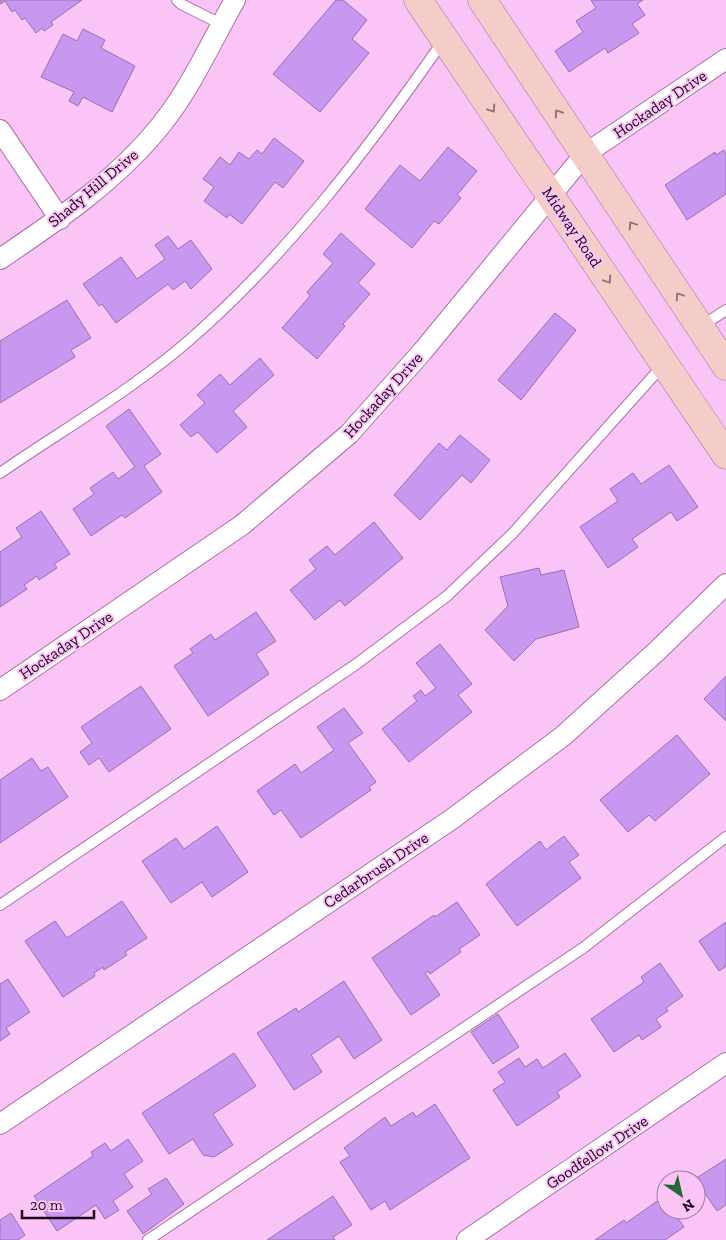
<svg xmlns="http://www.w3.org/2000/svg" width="726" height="1240" font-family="'Zilla Slab',serif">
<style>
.building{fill:#c898f0;stroke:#9670b4}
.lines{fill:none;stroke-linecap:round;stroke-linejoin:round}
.service-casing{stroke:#ab6fa7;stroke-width:12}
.minor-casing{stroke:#ab6fa7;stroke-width:22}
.secondary-casing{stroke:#ab6fa7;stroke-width:29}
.service{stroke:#fff;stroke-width:10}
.minor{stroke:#fff;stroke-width:20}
.secondary{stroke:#f4cdc9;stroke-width:28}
.oneway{stroke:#93747b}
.labels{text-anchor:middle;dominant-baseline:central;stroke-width:4;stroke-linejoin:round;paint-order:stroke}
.street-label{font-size:16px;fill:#1d071c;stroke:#fac5f6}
</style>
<rect width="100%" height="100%" fill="#fac5f6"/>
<path class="building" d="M0 0H82L51 22 53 25 44 31 42 28 36 33 25 18 22 20 15 10 12 12 5 1 1 4Z
M336 0H343L367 20 352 39 369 53 320 112 273 74Z
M591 0H643L637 4 645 15 632 24 639 33 608 53 605 48 569 72 555 51 583 32 576 21 596 8Z
M83 29 105 40 101 48 135 66 112 112 83 97 78 106 69 101 74 92 41 77 63 34 77 41Z
M274 138 304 161 283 188 275 182 242 224 229 214 227 218 204 201 214 187 203 179 220 157 230 165 239 152 249 159 257 150 262 154Z
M448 147 477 171 457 195 461 198 439 224 434 221 412 248 365 209 400 165 420 181Z
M724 150 726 154V194L687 220 665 185 715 152 716 155Z
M341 233 375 264 358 283 370 294 343 324 345 326 317 359 282 328 310 296 307 292 333 263 323 254Z
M168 236 178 249 191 240 212 269 191 289 185 281 173 290 168 284 116 323 102 304 99 306 83 284 121 257 137 279 165 259 155 245Z
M67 300 91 338 71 350 75 357 0 403V341Z
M555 313 576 330 521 400 498 380Z
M260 358 274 375 233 411 247 427 217 453 198 432 191 437 180 425 205 403 197 395 220 374 230 385Z
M129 409 161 454 144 466 162 492 125 518 122 515 91 536 73 509 94 494 90 488 113 472 118 479 135 467 106 426Z
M460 435 490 460 471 483 462 475 420 520 394 495 439 443 447 450Z
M669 465 698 507 677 521 671 512 632 539 638 547 608 568 580 527 618 501 610 489 633 473 641 484Z
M41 511 70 554 54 564 57 568 39 580 37 576 24 585 27 589 0 607V552L22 537 16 528Z
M374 522 403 558 345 606 340 600 315 620 290 590 316 569 309 560 327 546 335 555Z
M539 568 541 575 564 570 579 627 536 639 514 661 485 630 508 606 500 577Z
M256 612 276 641 256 654 269 674 208 716 174 666 193 653 190 649 211 634 215 640Z
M440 644 472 684 458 695 472 712 409 762 382 729 417 701 413 696 421 690 425 696 436 688 416 663Z
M726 676V721L704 699Z
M141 686 171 729 109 772 99 758 89 765 80 752 92 743 81 727Z
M344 708 363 733 348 743 376 782 369 787 371 790 301 838 281 810 274 815 257 791 295 764 301 773 334 750 317 727Z
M677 735 710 774 655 821 649 815 628 832 600 800Z
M32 758 41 771 48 767 68 797 0 843V780Z
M217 826 248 872 212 897 202 882 171 903 142 861 176 838 184 849Z
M564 836 579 855 569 862 581 878 517 926 486 884 540 841 546 850Z
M122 901 147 938 125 952 127 955 104 970 103 967 94 973 95 976 63 997 25 941 55 921 67 938Z
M457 902 480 935 459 949 461 952 430 974 428 971 425 973 440 995 411 1015 372 958 434 915 435 917Z
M726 922V966L719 971 699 941Z
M660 963 683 996 666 1008 668 1011 656 1019 661 1027 642 1040 639 1035 614 1052 591 1019 644 982 641 977Z
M8 979 30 1012 6 1028 10 1034 0 1041V984Z
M344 981 382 1040 354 1059 339 1036 311 1055 322 1072 294 1090 257 1033 296 1008 298 1012Z
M498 1014 519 1047 493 1064 471 1032Z
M234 1053 256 1086 213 1114 233 1145 214 1157 203 1155 193 1139 169 1154 142 1113Z
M565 1053 581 1076 557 1092 560 1097 517 1126 493 1090 505 1082 498 1072 519 1058 525 1067 537 1059 543 1068Z
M435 1104 470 1158 390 1210 385 1201 371 1210 340 1162 350 1156 344 1148 385 1117 391 1126 413 1112 416 1117Z
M128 1139 143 1161 124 1174 133 1187 113 1201 119 1210 105 1219 96 1205 57 1231 34 1196 93 1156 91 1152 105 1143 111 1151Z
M726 1159V1205L717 1211 695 1179Z
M166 1178 184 1204 143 1234 127 1211 152 1194 148 1189Z
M333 1196 352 1225 333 1237 335 1240H267Z
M663 1197 666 1201V1210H672L684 1227 665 1240H595L624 1220 626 1223Z
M11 1213 25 1235 18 1240H0V1220Z"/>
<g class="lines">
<g class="service-casing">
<path id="service" d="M177 0 181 4 221 24
M700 327 726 310
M0 473C61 431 130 391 186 343 286 257 368 149 443 41
M0 905 355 665 447 596 513 533 664 364
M148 1240 583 948 726 837"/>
</g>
<g class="minor-casing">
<path id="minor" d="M0 130 60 219
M0 259C58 220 117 180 161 125 192 86 211 42 235 0
M0 690 242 525 349 434 422 352 585 154 726 59
M0 1124 452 819 563 736 657 651 726 584
M467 1240 726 1063"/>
</g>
<g class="secondary-casing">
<path id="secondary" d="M418 0 726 455
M482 0 726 366"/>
</g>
<use href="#service" class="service"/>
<use href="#minor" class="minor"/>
<use href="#secondary" class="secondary"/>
</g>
<defs><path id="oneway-chevron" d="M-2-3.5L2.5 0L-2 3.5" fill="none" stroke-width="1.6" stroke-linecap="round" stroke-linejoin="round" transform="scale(1.25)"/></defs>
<g class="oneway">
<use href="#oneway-chevron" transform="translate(492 109) rotate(56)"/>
<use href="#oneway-chevron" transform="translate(558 113) rotate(-124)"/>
<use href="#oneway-chevron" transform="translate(632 225) rotate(-124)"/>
<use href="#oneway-chevron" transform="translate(608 280) rotate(56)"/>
<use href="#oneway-chevron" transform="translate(679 296) rotate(-124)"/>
</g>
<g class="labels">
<g class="street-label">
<text transform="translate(660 104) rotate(-34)">Hockaday Drive</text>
<text transform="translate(93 188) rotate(-40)">Shady Hill Drive</text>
<text transform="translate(572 227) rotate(56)">Midway Road</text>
<text transform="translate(383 395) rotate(-48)">Hockaday Drive</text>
<text transform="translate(66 645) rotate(-34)">Hockaday Drive</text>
<text transform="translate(376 870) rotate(-34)">Cedarbrush Drive</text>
<text transform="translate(597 1152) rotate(-34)">Goodfellow Drive</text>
</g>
</g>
<g transform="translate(681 1195) rotate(146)"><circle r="24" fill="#fac5f6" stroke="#a2799f"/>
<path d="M0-4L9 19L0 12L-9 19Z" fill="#246935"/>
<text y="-8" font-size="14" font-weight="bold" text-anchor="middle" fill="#1d071c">N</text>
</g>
<path d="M22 1210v8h72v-8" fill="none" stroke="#1d071c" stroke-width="2.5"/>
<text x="30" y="1210" font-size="15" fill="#1d071c" stroke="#fac5f6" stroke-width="4" paint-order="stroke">20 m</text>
</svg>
